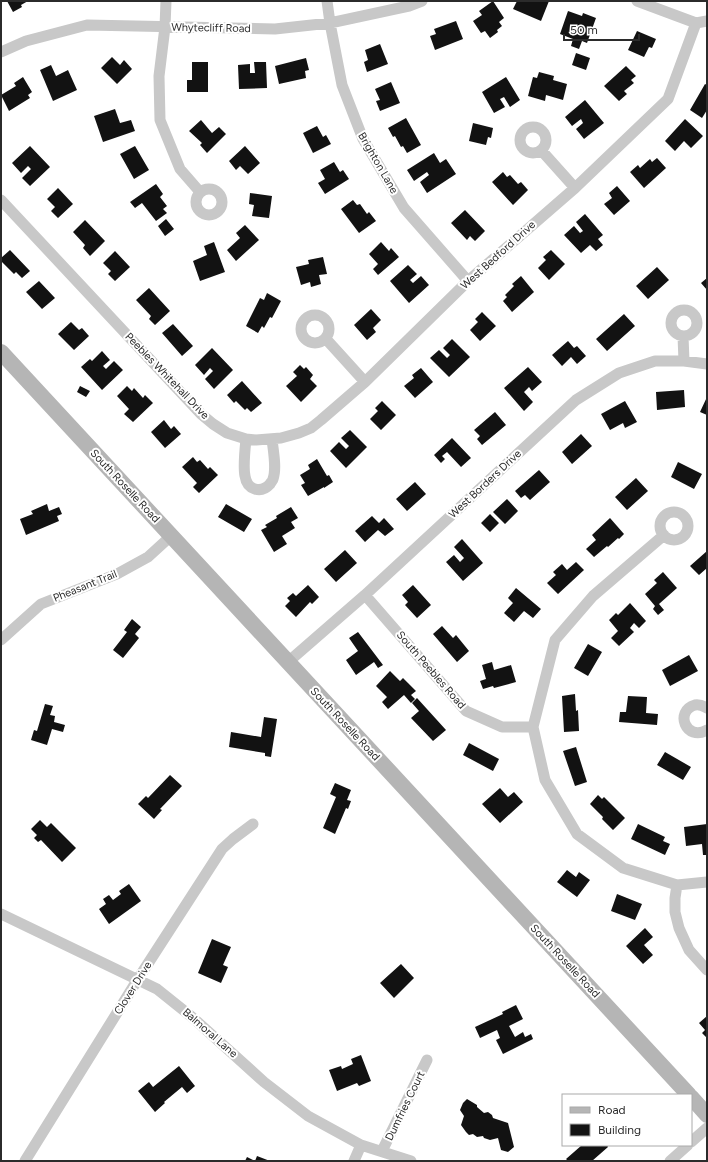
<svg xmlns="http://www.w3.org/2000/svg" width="708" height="1162" font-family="Figtree,sans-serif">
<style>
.building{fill:#121212}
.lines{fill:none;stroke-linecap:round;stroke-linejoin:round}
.minor{stroke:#c8c8c8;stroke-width:11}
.secondary{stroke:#b5b5b5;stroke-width:16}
.labels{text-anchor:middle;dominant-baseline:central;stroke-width:4;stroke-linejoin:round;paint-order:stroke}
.street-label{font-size:11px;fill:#2b2b2b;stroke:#fff}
</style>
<rect width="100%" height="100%" fill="#fff"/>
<path class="building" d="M7 1H28L21 5 22 7 13 12Z
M493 1 504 18 499 22 502 26 497 30 498 32 490 38 485 31 481 33 473 21 482 15 479 11Z
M517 1H549L541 21 513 9Z
M568 11 582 16 583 13 596 18 587 43 582 41 579 49 571 46 573 39 560 34Z
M456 21 463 39 435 50 430 36 436 34 434 29Z
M637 31 656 39 652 48 649 47 644 57 628 50Z
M380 44 388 64 367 72 364 62 368 60 365 50Z
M576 53 590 58 586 70 572 65Z
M112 57 120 65 124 60 132 69 117 84 101 68Z
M306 58 309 70 305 71 306 78 279 84 275 66Z
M192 62H208V92H187V80H192Z
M254 62H266L267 88 239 89 238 65 250 64V73H255Z
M51 65 56 76 68 70 77 90 53 101 40 70Z
M626 66 636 76 631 80 634 83 624 91 627 94 619 101 604 86Z
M539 72 554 76 553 80 567 84 563 100 546 95 545 101 528 96 533 77 537 78Z
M23 77 32 92 28 95 30 98 9 111 1 95 16 86 14 83Z
M506 77 520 100 510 107 504 97 500 99 505 107 494 113 482 92Z
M391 82 400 103 380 111 376 101 380 100 375 89Z
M705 84 707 85V110L702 118 690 110Z
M585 100 604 123 584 139 576 129 583 123 581 119 572 126 565 117Z
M115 109 120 123 131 120 135 131 103 142 94 116Z
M406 118 421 145 407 153 403 146 401 147 395 136 393 137 388 128Z
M685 119 703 136 691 148 684 141 675 151 665 141Z
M201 120 212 133 219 127 226 134 207 153 200 145 202 143 189 131Z
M473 123 493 128 491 138 488 137 486 145 469 141Z
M317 126 323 137 326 135 331 144 313 153 303 133Z
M30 146 50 167 30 186 22 178 31 169 28 166 21 173 12 163Z
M135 146 149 170 134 179 120 154Z
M245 146 260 163 248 174 240 166 236 170 229 161Z
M434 153 440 163 446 159 456 174 427 193 420 182 429 175 427 172 414 181 407 170Z
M657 158 666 168 644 188 630 172 638 165 640 168 650 159 652 162Z
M334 162 340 172 343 170 349 179 325 194 318 183 325 179 320 170Z
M503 172 507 177 510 175 518 184 521 182 528 190 513 205 492 182Z
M156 184 163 194 160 197 167 206 163 209 167 213 156 221 142 203 135 208 130 202Z
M617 186 630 201 614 215 604 204 612 198 609 193Z
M58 188 73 204 58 218 51 211 55 207 47 199Z
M250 193 272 196 269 218 252 216 254 205 249 204Z
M353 200 357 205 360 204 367 214 369 212 376 221 359 233 341 209Z
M465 210 485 231 475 241 470 236 467 240 451 223Z
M585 214 603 235 598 239 603 245 596 251 590 245 581 253 564 235 574 226 580 233 583 231 576 222Z
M166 219 174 229 165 236 158 226Z
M85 220 105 241 90 256 83 248 85 245 73 232Z
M245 225 259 240 236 261 227 250 240 238 236 233Z
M214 242 225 272 200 281 193 261 207 255 204 246Z
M381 242 389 251 391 248 399 257 378 275 373 269 378 264 369 254Z
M10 250 30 271 22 278 16 272 14 274 1 261V258Z
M551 250 565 264 549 280 538 268 546 260 543 257Z
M115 251 130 267 115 281 108 274 111 271 103 263Z
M323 257 327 274 319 275 321 284 311 287 310 282 301 285 296 267 309 264 308 260Z
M408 265 417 274 410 280 413 283 421 276 429 285 409 303 390 281Z
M657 267 669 280 648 299 636 286Z
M521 276 534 292 512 312 503 301 507 297 505 295 514 286 512 284Z
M707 278V290L701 283Z
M39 281 55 298 42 309 26 292Z
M149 288 170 311 155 325 149 319 151 316 136 300Z
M267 293 281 301 272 318 270 317 264 328 262 326 258 333 246 326 260 298 264 300Z
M371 309 381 320 373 328 376 332 367 340 354 325Z
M482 312 496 326 480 341 470 330 478 322 475 319Z
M624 314 635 326 607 351 596 339Z
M71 322 79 330 82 328 89 336 74 350 58 334Z
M173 324 193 346 182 356 162 333Z
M452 339 470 357 449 377 430 358 439 350 447 358 450 355 443 348Z
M568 341 574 348 577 346 586 356 577 364 571 357 562 366 552 355Z
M212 348 233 370 214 389 205 379 213 371 210 368 204 375 195 365Z
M102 351 110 360 103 366 106 369 114 361 123 370 102 390 81 367 90 359 92 361Z
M300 365 304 369 306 367 313 375 310 379 317 386 301 402 286 386 297 376 293 372Z
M528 367 542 382 532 391 529 387 524 392 533 402 524 411 504 388Z
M421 368 433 382 415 398 404 386 414 378 412 375Z
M242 381 262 403 251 412 247 408 245 410 236 401 234 403 227 395Z
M80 386 90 391 86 397 77 392Z
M127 386 132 391 134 388 143 398 145 395 153 403 133 422 124 414 129 409 117 396Z
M684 390 685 407 657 410 656 392Z
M707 397V415L700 412Z
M382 401 396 415 381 430 370 419 378 411 375 408Z
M625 401 637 422 625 428 623 423 610 430 601 414Z
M495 412 506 425 482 445 477 439 480 436 474 430Z
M164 420 171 429 174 426 181 434 165 448 151 432Z
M350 430 367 447 346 468 330 451 339 442 346 449 349 446 341 438Z
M581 434 592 446 572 464 562 452Z
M452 438 471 458 461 467 447 452 442 456 445 459 441 463 434 455Z
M193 457 197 462 200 460 208 469 210 467 218 475 199 493 193 487 197 483 182 467Z
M317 459 327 476 329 475 333 482 324 488V487L308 496 301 485 305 483 300 475 310 469 308 465Z
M678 462 702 474 694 489 671 477Z
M539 470 550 482 530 500 525 495 521 498 515 491Z
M636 478 648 491 627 510 615 497Z
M415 482 426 494 407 511 396 499Z
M507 499 518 511 505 524 493 512Z
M47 504 49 511 59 507 62 514 57 516 59 521 26 535 20 519 33 514 31 511Z
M226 504 252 519 244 532 218 517Z
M291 507 298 518 291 522 295 528 282 536 287 544 274 552 261 530 267 527 265 525 277 518 276 516Z
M490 514 499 523 490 532 481 523Z
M372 516 379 523 384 518 394 529 385 536 378 530 365 542 355 531Z
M610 518 624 534 619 539 618 538 608 547 607 546 594 557 586 549 596 540 592 535Z
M462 539 483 563 463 581 446 562 454 555 460 562 464 558 454 547Z
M345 550 357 563 336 582 324 569Z
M707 551V568L699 575 690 566Z
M576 562 584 570 558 594 547 583 556 575 553 572 562 564 567 570Z
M663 572 677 588 659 604 664 610 658 615 653 609 655 606 645 594 657 583 654 580Z
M308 585 319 597 312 604 310 602 296 617 285 606 290 601 287 598 293 593 296 596Z
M413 585 431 605 417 618 405 605 408 602 402 595Z
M516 588 541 609 533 618 524 611 514 622 504 613 513 603 508 598Z
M630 603 646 621 639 628 634 623 630 628 634 632 619 646 611 638 618 631 609 620 616 613 618 615Z
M132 619 141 627 135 634 139 638 123 658 113 650 127 632 124 630Z
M442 626 453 638 456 635 469 651 457 662 433 634Z
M358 632 383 665 378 668 374 662 356 675 346 660 358 651 349 638Z
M588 644 602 652 588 676 574 668Z
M689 655 698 671 670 686 662 670Z
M492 662 494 670 511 665 516 682 494 688 493 686 483 689 480 681 486 679 482 665Z
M390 671 400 681 403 678 416 691 411 695 415 699 411 703 404 695 388 709 382 702 387 697 376 686Z
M575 694 576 711 578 710 579 731 564 732 562 696Z
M628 696 647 697 646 713 658 714 657 725 619 722 620 712H626Z
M417 698 446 730 433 741 411 718 419 711 412 703Z
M45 704 53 706 50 715 55 716 54 722 65 725 63 732 52 729 47 745 31 740 34 730 37 731Z
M264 717 277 719 271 757 265 756V753L229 747 231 732 261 737Z
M469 743 499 759 493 771 463 755Z
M576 747 587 782 575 786 563 751Z
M665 752 691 767 683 780 657 765Z
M170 775 182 786 160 809 162 810 154 819 138 804 146 796 148 798Z
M335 783 351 790 347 800 351 801 348 809 346 808 335 834 323 828 336 797 330 794Z
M500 788 508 797 514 792 523 802 500 823 482 804Z
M598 795 602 799 604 797 625 818 613 830 602 819 603 817 590 804Z
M40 820 47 827 51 823 76 848 62 862 41 840 38 842 34 838 37 835 31 829Z
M638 824 665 837 663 841 670 844 665 855 631 839Z
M707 824V855H703L702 844 686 846 684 827Z
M567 870 576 877 579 872 590 880 577 897 557 882Z
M129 884 141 901 109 924 99 909 106 904 103 899 109 895 113 900 121 894 119 891Z
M617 894 642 904 635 920 611 911Z
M645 928 653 937 644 945 653 955 643 964 626 946Z
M212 939 231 947 223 965 228 967 221 983 198 973Z
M401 964 414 978 394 998 380 983Z
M516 1005 523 1019 509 1026 515 1037 523 1032 525 1037 531 1034 533 1039 503 1054 496 1040 500 1038 497 1030 480 1038 475 1027 503 1014 502 1012Z
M707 1016V1038L702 1033 705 1030 699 1023Z
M361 1055 371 1081 359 1086 357 1083 337 1091 329 1070 341 1066 342 1069 353 1064 351 1059Z
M179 1066 195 1086 187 1093 182 1087 164 1102 165 1103 155 1112 138 1091 149 1082 153 1087Z
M467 1099 477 1105V1107L484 1113 488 1112 492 1115 493 1118 508 1123 514 1147 508 1152 501 1150 498 1138 490 1140 484 1138 483 1136 477 1137 473 1134 469 1135 466 1132 461 1125 464 1116 460 1110 463 1103Z
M582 1145H607L608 1147 592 1161H568L566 1159Z
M257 1156 270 1161H245L247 1157 255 1161Z"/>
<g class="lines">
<path class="minor" d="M166 1 165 27 159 76 160 120 180 169 200 192
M327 1 330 23 342 85 363 139 404 208 468 281
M637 1 696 23 707 21
M1 52 26 41 87 25 275 29 330 23 409 6 422 1
M520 140a13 13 0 1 1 26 0a13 13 0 1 1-26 0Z
M541 150 575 188
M196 202a13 13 0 1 1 26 0a13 13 0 1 1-26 0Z
M1 200 201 414 213 424 227 433 246 439 256 440 281 438 299 433 311 428 321 420 365 382 468 281 575 188 668 99 696 23
M671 323a13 13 0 1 1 26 0a13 13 0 1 1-26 0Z
M301 329a14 14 0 1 1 28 0a14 14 0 1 1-28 0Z
M683 336 684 361
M326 339 365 382
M246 439C245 449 243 467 245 476 247 490 261 494 270 484 271 482 273 481 273 479 277 468 273 450 272 439
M660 526a14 14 0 1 1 28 0a14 14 0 1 1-28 0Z
M664 535 593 596 555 640 533 727 545 780 577 834 623 868 677 885 707 882
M365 595 466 711 502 727H533
M1 640 41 604 117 574 148 557 171 536
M288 662 365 595 576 400 619 373 655 361H684L707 364
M707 708C703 706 700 704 695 705 674 711 686 742 707 730
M677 885 675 898V912L679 928 689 950 707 970
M1 914 157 989 192 1017 264 1082 308 1116 361 1145 411 1161
M691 1142 707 1128
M382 1151 427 1060
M25 1161 138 979 222 849 233 839 253 824
M354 1161 361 1145
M670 1161 688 1145"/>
<path class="secondary" d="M1 352 689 1095
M691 1097 707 1115"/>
</g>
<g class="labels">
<g class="street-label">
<text transform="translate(211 28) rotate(1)">Whytecliff Road</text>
<text transform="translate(378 163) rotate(60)">Brighton Lane</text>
<text transform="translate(498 255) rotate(-42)">West Bedford Drive</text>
<text transform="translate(167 376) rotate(46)">Peebles Whitehall Drive</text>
<text transform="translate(485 484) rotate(-43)">West Borders Drive</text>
<text transform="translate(125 486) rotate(47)">South Roselle Road</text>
<text transform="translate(85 586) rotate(-22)">Pheasant Trail</text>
<text transform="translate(431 670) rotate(49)">South Peebles Road</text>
<text transform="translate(345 724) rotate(47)">South Roselle Road</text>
<text transform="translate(565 961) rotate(47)">South Roselle Road</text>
<text transform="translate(133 988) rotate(-58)">Clover Drive</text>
<text transform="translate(210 1033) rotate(41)">Balmoral Lane</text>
<text transform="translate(405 1106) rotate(-64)">Dumfries Court</text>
</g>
</g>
<rect width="708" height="1162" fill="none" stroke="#2b2b2b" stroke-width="4"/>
<rect x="562" y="1094" width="130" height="52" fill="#ffffff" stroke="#aaaaaa"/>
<rect x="570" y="1107" width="20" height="6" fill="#b5b5b5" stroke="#aaaaaa"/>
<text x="598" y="1114" font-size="12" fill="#2b2b2b">Road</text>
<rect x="570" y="1124" width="20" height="12" fill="#121212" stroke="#aaaaaa"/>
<text x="598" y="1134" font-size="12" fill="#2b2b2b">Building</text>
<path d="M564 34v6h75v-6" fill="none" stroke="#2b2b2b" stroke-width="2"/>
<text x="570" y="34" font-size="12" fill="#2b2b2b" stroke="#ffffff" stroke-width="3" paint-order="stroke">50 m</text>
</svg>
